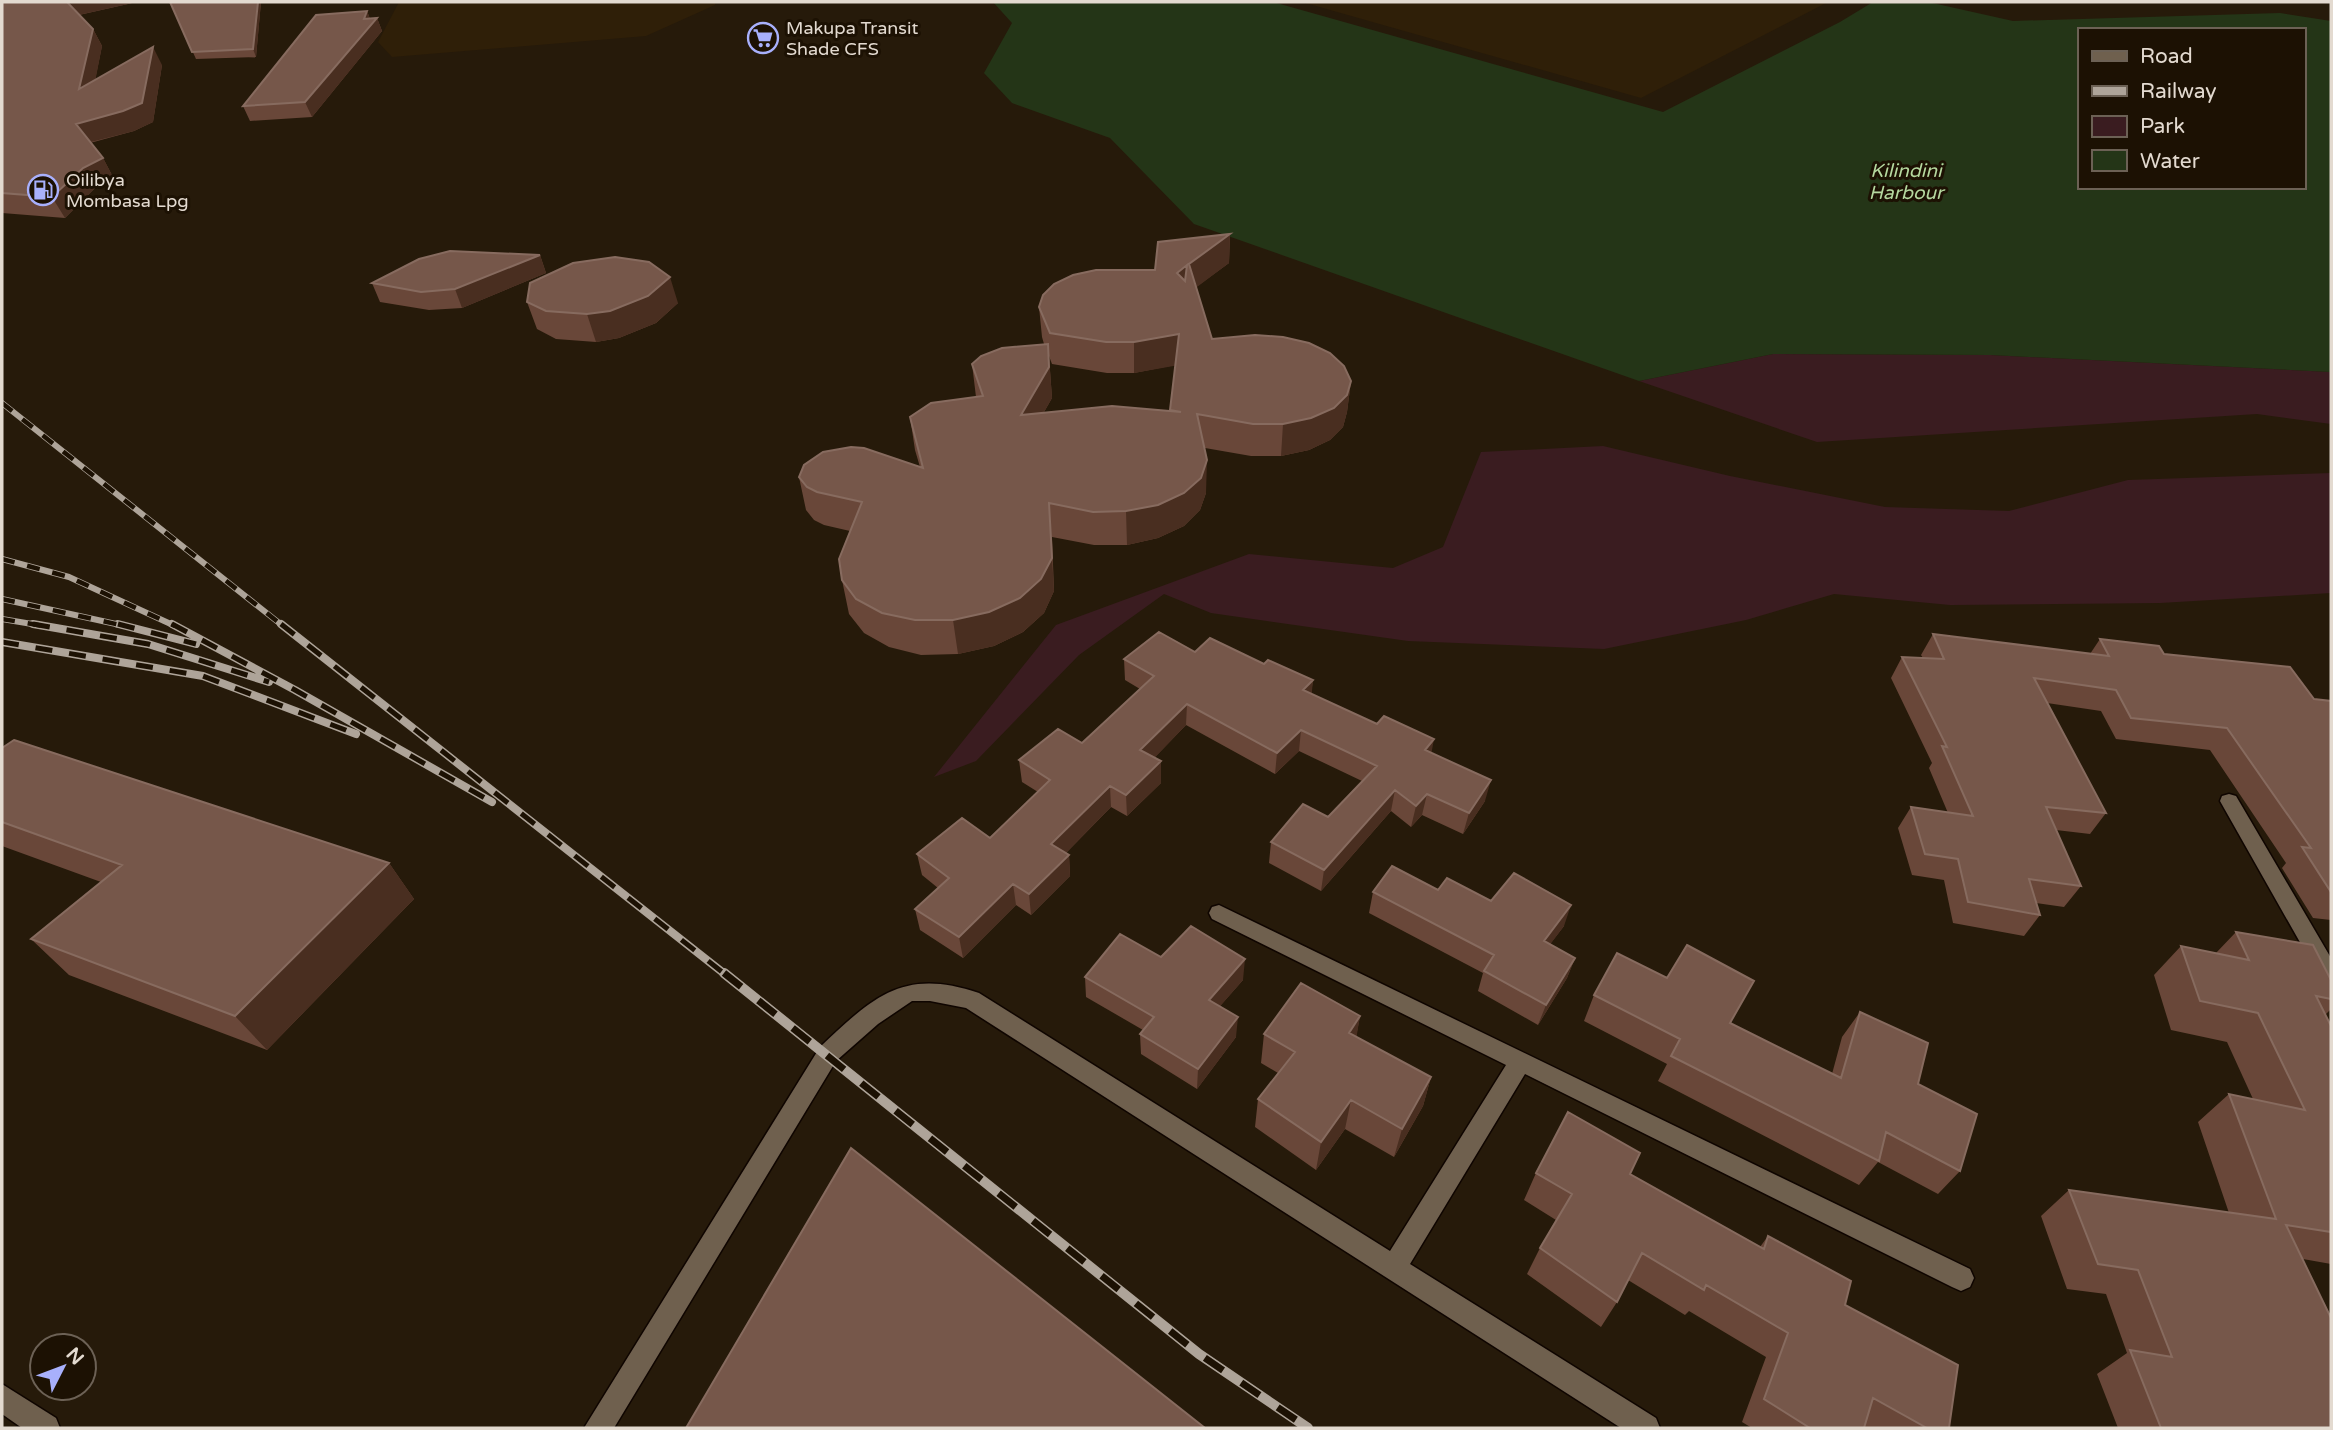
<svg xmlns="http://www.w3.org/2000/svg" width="2333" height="1430" font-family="'Varela Round',sans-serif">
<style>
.built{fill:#2f1f08}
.green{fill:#3a1c20}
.water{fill:#243517;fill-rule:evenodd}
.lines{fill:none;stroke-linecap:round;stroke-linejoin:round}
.street-casing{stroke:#0f0500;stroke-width:3}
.secondary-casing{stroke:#0f0500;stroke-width:3}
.street{fill:#6f604e;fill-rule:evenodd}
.secondary{fill:#6f604e;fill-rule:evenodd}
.rail-far2-casing{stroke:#aea499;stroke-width:6}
.rail-far1-casing{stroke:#aea499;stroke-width:8}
.rail-casing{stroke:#aea499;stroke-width:10}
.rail-far2{stroke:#1c1103;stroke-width:4.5;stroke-dasharray:13;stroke-linecap:butt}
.rail-far1{stroke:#1c1103;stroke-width:5;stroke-dasharray:17;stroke-linecap:butt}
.rail{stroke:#1c1103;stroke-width:7;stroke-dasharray:22;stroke-linecap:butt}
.wall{fill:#694739;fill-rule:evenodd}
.shaded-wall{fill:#492e20}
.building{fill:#76574a;stroke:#876b5f;stroke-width:2;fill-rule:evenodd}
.labels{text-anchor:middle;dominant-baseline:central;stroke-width:6;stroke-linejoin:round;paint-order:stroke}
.far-poi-label{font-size:18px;fill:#e3dad0;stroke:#1c1103;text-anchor:start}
.far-water-label{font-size:19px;font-style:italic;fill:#b5d89f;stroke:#1c1103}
</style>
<rect width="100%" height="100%" fill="#261a0a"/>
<path class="built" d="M399 2H715V5L646 36 392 57 378 42Z
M1302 2H1828L1641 98Z"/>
<path class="green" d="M1773 354 1991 355 2331 372V424L2257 414 1817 442 1639 381Z
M1603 446 1730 476 1885 507 2009 511 2128 480 2331 473V593L2160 603 1950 605 1834 594 1746 620 1604 649 1408 641 1211 613 1164 594 1079 655 976 761 934 777 1056 625 1249 554 1393 568 1443 547 1481 452Z"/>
<path class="water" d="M993 2H1273L1663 112 1840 22 1873 2H1928L2013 21 2280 13 2331 21V372L1991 355 1773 354 1639 381 1194 224 1110 138 1012 103 984 73 1012 23ZM2079 30H2303V187H2079Z"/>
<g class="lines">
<g class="street-casing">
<path id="street" d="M2229 794 2236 796 2331 958V986L2323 983 2220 801 2222 796Z
M1219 905 1970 1269 1974 1278 1970 1287 1961 1291 1952 1287 1525 1074 1410 1264 1656 1418 1660 1428H1621L966 1008 930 1001H912L878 1024 836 1061 614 1428H584L820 1047C873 997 903 967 979 993L1390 1251 1506 1065 1212 919 1209 913 1212 907Z"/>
</g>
<g class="secondary-casing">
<path id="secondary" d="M2 1384 56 1418 60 1428H22L2 1414Z"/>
</g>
<use href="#street" class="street"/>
<use href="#secondary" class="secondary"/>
<g class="rail-far2-casing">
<path id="rail-far2" d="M2 403 283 626
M2 559 69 577 175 626
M2 599 125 626
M2 619 44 626"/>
</g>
<g class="rail-far1-casing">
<path id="rail-far1" d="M33 624 148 644 269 682
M118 624 196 644
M172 624 295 690 492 802
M281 624 726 975
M2 642 203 676 356 734"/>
</g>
<g class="rail-casing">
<path id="rail" d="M724 973 1199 1354 1308 1428"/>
</g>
<use href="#rail-far2" class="rail-far2"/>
<use href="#rail-far1" class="rail-far1"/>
<use href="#rail" class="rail"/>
</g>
<path class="wall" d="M2 2H136L128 4 79 15 93 29 102 46 95 80 162 65 153 122 134 131 90 143 103 158 114 179 95 188 65 218 2 213Z
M170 2H261L256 57 196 59Z
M367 11 370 19 377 18 382 31 312 117 250 121 243 106Z
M1230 234 1229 263 1196 287 1212 339 1351 381 1347 412 1343 427 1330 440 1309 450 1281 456H1251L1205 448 1206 493 1200 510 1184 526 1158 538 1127 545H1094L1052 537 1054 591 1044 613 1023 632 994 646 958 654 921 655 889 647 864 633 849 614 842 580 850 531 824 525 814 520 806 510 799 477 920 467 915 450 910 417 976 397 972 364 1044 344 1042 337 1039 307 1155 270ZM1049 356 1052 364 1107 373H1134L1175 365 1170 411 1044 412 1052 398Z
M540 255 546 273 462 308 429 310 380 302 372 283Z
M527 302 678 303 656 323 619 338 596 342 556 339 537 329Z
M1933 634 2090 654 2100 639 2164 654 2314 699 2331 701V920L2313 918 2282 868 2286 863 2210 750 2116 739 2101 711 2047 703 2106 813 2090 834 2056 830 2081 886 2064 907 2036 903 2040 915 2024 936 1953 923 1944 880 1912 875 1898 828 1911 807 1948 813 1929 768 1932 763 1891 678 1902 657 1923 658 1921 655Z
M1195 652 1264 664 1313 680 1311 694 1431 753 1485 801 1463 834 1422 815 1411 827 1391 811 1321 891 1269 863 1271 842 1328 817 1362 781 1299 751 1275 774 1186 725 1154 758 1161 783 1127 816 1111 807 1066 853 1069 855 1070 876 1031 915 1016 905 963 958 920 930 915 909 938 888 922 875 917 854 990 838 1038 792 1022 782 1019 760 1082 743 1140 689 1125 680 1124 659Z
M2 748 389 863 414 899 267 1050 69 975 31 939 101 882 2 846Z
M1438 890 1491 901 1564 926 1550 944 1575 958 1567 978 1538 1025 1478 991 1483 973 1369 913 1373 892Z
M2236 932 2331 980V1009L2325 1015 2331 1026V1264L2303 1259 2331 1428H2118L2097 1374 2127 1353 2106 1294 2067 1289 2041 1216 2069 1190 2229 1213 2198 1122 2229 1094 2253 1099 2227 1042 2171 1030 2154 975 2181 946 2216 953Z
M1161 957 1243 980 1220 1006 1236 1037 1197 1089 1141 1054 1140 1034 1143 1030 1086 997 1085 977Z
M1594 995 1730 1023 1832 1074 1842 1037 1860 1012 1918 1084 1960 1171 1938 1194 1878 1162 1859 1185 1658 1081 1667 1064 1584 1021Z
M1360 1016 1356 1037 1431 1077 1423 1106 1394 1157 1345 1129 1316 1170 1255 1127 1258 1099 1278 1073 1261 1063 1264 1034Z
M1536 1173 1630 1174 1760 1247 1768 1236 1845 1305 1949 1428H1752L1742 1422 1766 1357 1689 1311 1685 1315 1628 1280 1617 1302 1601 1327 1527 1274 1540 1248 1556 1220 1524 1200Z"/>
<path class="shaded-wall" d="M66 2H136L128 4 74 16Z
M258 2H261L256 57 253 49Z
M367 11 372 24 377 18 382 31 312 117 305 102 364 19Z
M93 29 102 46 90 108 79 89Z
M153 47 162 65 153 122 134 131 87 143 76 124Z
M103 158 114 179 95 188 65 218 52 197 83 168Z
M1230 234 1229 263 1189 293V264Z
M540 255 546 273 462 308 455 289Z
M1187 265V295L1177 273Z
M670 277 678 303 656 323 619 338 596 342 587 314Z
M1179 334V365L1134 373V342Z
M1048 344 1052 398 1024 447 1021 415Z
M1351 381 1347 412 1343 427 1330 440 1309 450 1281 456 1283 424Z
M1207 460 1206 493 1200 510 1184 526 1158 538 1127 545 1126 511Z
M1049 503 1054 591 1044 613 1023 632 994 646 958 654 953 620Z
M1313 680 1311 702 1303 690Z
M1187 704 1186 725 1141 772 1140 750Z
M1301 730 1299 751 1275 774 1277 753Z
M1434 739 1430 761 1425 750Z
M1161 761V783L1127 816 1126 795Z
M1491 780 1485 801 1463 834 1469 813Z
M1110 786 1111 807 1053 866 1051 844Z
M1395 790 1391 811 1321 891 1324 870Z
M1427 794 1422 815 1411 827 1416 806Z
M1069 855 1070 876 1031 915 1029 894Z
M389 863 414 899 267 1050 235 1016Z
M1013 884 1016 905 963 958 959 937Z
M1571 905 1564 926 1537 962 1544 941Z
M1575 958 1567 978 1538 1025 1546 1005Z
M1245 959 1243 980 1208 1020 1209 1000Z
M1360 1016 1355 1046 1349 1033Z
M1238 1017 1236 1037 1197 1089 1198 1069Z
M1431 1077 1423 1106 1394 1157 1402 1129Z
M1351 1100 1345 1129 1316 1170 1321 1142Z"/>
<path class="building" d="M2 2H67L93 29 79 89 153 47 142 103 123 111 76 124 103 158 83 168 52 197 2 193Z
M170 2H258L253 49 192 52Z
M367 11 364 19 377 18 305 102 243 106 316 15Z
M1230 234 1189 264 1212 339 1255 335 1283 337 1309 343 1330 353 1344 366 1351 381 1347 395 1334 408 1311 418 1283 424H1253L1197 414 1207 460 1201 478 1184 493 1158 505 1126 511 1093 512 1049 503 1052 558 1041 579 1020 598 989 612 953 620H915L882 613 856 599 842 580 839 559 862 502 817 492 807 487 799 477 804 465 823 452 851 447 864 448 923 468 910 417 931 403 983 396 972 364 981 356 1002 348 1048 344 1049 367 1021 415 1112 406 1181 412 1170 410 1179 334 1134 342H1106L1050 333 1039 307 1043 295 1054 284 1073 275 1096 270H1155L1158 242ZM1187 265 1185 281 1177 273Z
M450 251 540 255 455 289 421 292 372 283 419 259Z
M615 257 649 262 670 277 648 296 610 311 587 314 546 311 527 302 530 283 573 263Z
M1159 632 1195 652 1210 638 1264 664 1268 660 1313 680 1303 690 1377 724 1384 716 1434 739 1425 750 1491 780 1469 813 1427 794 1416 806 1395 790 1324 870 1271 842 1303 804 1328 817 1377 766 1301 730 1277 753 1187 704 1140 750 1161 761 1126 795 1110 786 1051 844 1069 855 1029 894 1013 884 959 937 915 909 949 878 917 854 962 818 990 838 1050 780 1019 760 1058 729 1082 743 1154 676 1124 659Z
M1933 634 2109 656 2100 639 2159 646 2164 654 2290 667 2314 699 2331 701V892L2302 847 2311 848 2227 728 2131 718 2116 690 2034 678 2106 813 2046 807 2081 886 2029 879 2040 915 1968 902 1958 859 1925 854 1911 807 1973 816 1942 746 1947 747 1902 657 1944 659Z
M14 740 389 863 235 1016 31 939 122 865 2 822V748Z
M1392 866 1438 890 1447 878 1491 901 1514 873 1571 905 1544 941 1575 958 1546 1005 1484 971 1494 955 1373 892Z
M1191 926 1245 959 1209 1000 1238 1017 1198 1069 1140 1034 1154 1017 1085 977 1120 934 1161 957Z
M2236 932 2313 945 2331 980V999L2316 996 2331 1026V1232L2286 1225 2331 1318V1428H2161L2130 1350 2172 1357 2138 1270 2098 1264 2069 1190 2276 1219 2229 1094 2305 1110 2258 1013 2200 1001 2181 946 2249 960Z
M1687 945 1754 981 1730 1023 1841 1078 1860 1012 1928 1043 1918 1084 1977 1114 1960 1171 1886 1132 1879 1161 1671 1056 1680 1039 1594 995 1617 953 1667 978Z
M1301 983 1360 1016 1349 1033 1431 1077 1402 1129 1351 1100 1321 1142 1258 1099 1295 1052 1264 1034Z
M1568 1112 1640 1153 1630 1174 1764 1249 1768 1236 1851 1281 1845 1305 1958 1365 1949 1428H1927L1873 1398 1864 1428H1810L1764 1399 1788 1333 1706 1285 1704 1290 1642 1253 1617 1302 1540 1248 1572 1194 1536 1173Z
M851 1148 1205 1428H686Z"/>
<defs>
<g id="supermarket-ring" transform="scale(1.575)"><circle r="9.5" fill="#1c1103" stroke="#a8b0fc" stroke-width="1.5"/><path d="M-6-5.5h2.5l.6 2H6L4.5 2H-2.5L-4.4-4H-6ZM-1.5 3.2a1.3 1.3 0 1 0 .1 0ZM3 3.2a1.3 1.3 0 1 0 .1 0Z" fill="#a8b0fc"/></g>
<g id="fuel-ring" transform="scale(1.575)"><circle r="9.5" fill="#1c1103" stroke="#a8b0fc" stroke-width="1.5"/><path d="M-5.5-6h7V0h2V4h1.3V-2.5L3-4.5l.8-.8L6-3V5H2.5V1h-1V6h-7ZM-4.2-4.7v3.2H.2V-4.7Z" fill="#a8b0fc"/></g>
</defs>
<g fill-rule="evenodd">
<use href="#supermarket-ring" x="763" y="38"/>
<use href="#fuel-ring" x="43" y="190"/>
</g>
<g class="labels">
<g class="far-poi-label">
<text x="786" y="28">Makupa Transit<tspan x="786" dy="21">Shade CFS</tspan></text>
<text x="66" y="180">Oilibya<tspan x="66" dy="21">Mombasa Lpg</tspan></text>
</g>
<g class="far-water-label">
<text x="1906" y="171">Kilindini<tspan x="1906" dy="22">Harbour</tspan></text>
</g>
</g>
<rect width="2333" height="1430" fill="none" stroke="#e3dad0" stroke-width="7"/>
<rect x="2078" y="28" width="228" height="161" fill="#1c1103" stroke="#6c6155" stroke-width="2"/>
<rect x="2092" y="51" width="35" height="10" fill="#6f604e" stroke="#6c6155" stroke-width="2"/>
<text x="2140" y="63" font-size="21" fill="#e3dad0">Road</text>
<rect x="2092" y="86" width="35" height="10" fill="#aea499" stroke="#6c6155" stroke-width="2"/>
<text x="2140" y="98" font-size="21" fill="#e3dad0">Railway</text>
<rect x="2092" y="116" width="35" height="21" fill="#3a1c20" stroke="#6c6155" stroke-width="2"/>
<text x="2140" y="133" font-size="21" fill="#e3dad0">Park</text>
<rect x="2092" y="150" width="35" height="21" fill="#243517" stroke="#6c6155" stroke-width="2"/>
<text x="2140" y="168" font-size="21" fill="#e3dad0">Water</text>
<g transform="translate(63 1367) rotate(48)"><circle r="33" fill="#1c1103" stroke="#6c6155" stroke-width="2"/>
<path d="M0-5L12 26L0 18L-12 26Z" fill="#a8b0fc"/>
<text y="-10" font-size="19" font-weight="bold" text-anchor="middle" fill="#e3dad0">N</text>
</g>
</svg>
